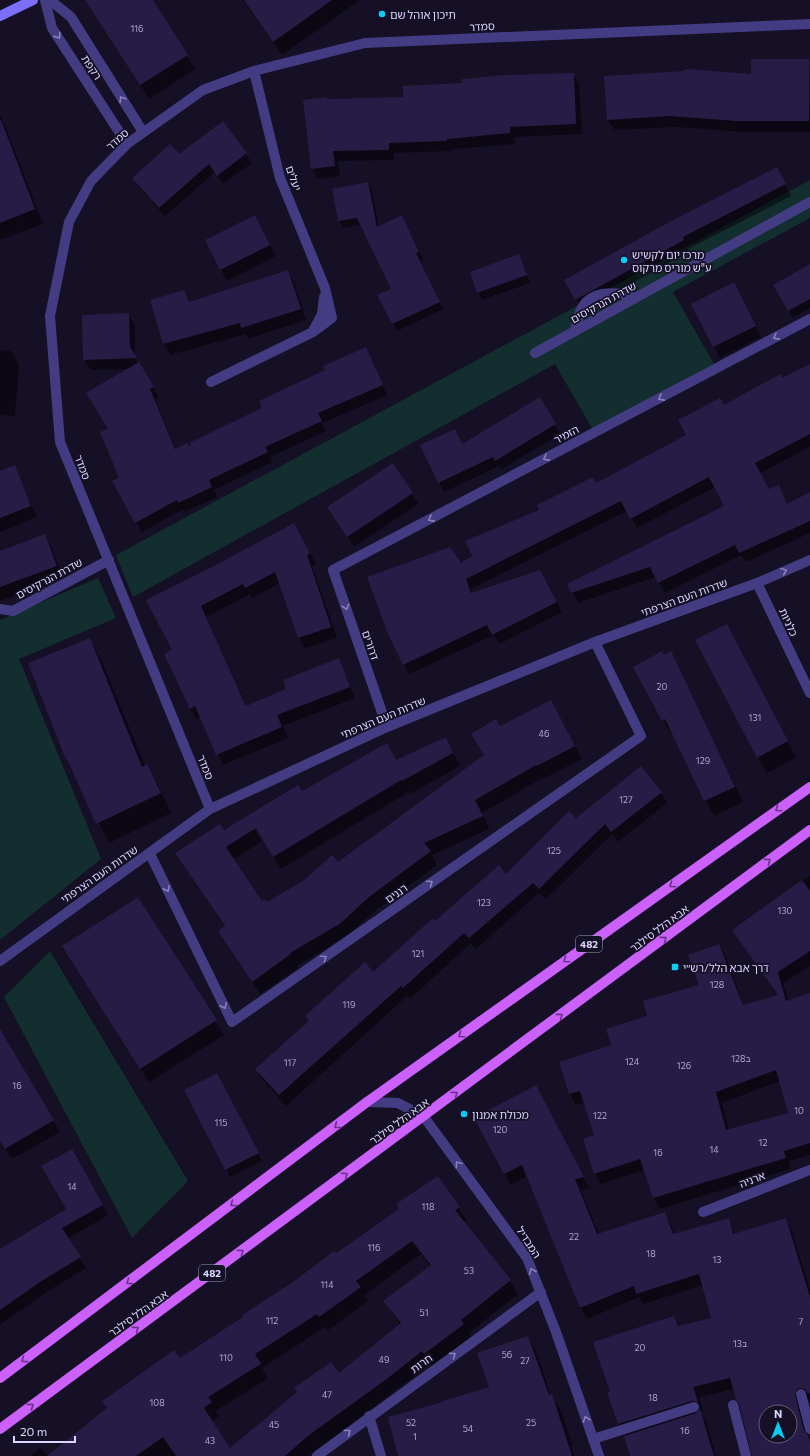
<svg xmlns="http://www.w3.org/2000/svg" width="810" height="1456" font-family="Commissioner,'Noto Sans Hebrew',sans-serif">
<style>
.green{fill:#132e2f}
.shadow{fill:#0007;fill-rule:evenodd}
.building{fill:#271c45;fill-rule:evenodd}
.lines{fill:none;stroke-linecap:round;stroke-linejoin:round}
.lane{stroke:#443c82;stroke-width:10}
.street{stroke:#443c82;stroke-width:10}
.secondary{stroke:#7c6ffb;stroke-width:10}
.primary{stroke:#cb60fa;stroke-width:10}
.oneway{stroke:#8881ba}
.oneway2{stroke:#673485}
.poi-dot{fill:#08cef7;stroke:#151025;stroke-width:1.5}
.labels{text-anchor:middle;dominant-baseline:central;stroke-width:3.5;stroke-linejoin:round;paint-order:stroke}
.number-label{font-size:9px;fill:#afa7d0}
.shield{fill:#151025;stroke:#a09abd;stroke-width:1}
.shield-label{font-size:10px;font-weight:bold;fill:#dcd5fe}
.poi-label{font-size:11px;fill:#dcd5fe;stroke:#151025;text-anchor:start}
.street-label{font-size:11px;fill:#dcd5fe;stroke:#151025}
</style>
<rect width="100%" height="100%" fill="#151025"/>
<path class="green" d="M810 180V218L673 292 714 364 592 428 555 364 133 597 116 555Z
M98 578 116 618 19 659 101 859 0 940V620Z
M50 951 188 1181 132 1238 4 997Z"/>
<path class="shadow" d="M89 0H152L195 69 149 99 96 15Z
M243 0H360L282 55Z
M809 60 810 132H743L677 127 615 130 608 120 752 75Z
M573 74 579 84 582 134 515 137V144L453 149V151L394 153V160L338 161 340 176 318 179 312 168 327 100 404 98 464 84Z
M0 116 5 126 43 224 0 240Z
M223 122 252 163 223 184 215 172 165 216 139 187 134 178 179 155Z
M783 180 791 196 688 249 689 251 583 311 566 281Z
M368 183 372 190 379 227 406 224 423 259 420 261 443 309 397 331 379 295 392 289 362 225 343 228 339 221 333 190Z
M261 227 276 256 227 281 206 241Z
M518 256 530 283 482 300 471 273Z
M810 265V308L793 318 775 285Z
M288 271 294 282 306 320 248 339 246 334 170 355 164 344 151 300 183 291 190 303Z
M740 294 761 337 720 358 693 304Z
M128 314 135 325V358L159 397 155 399 176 450 189 447 263 408 366 348 387 395 322 423 326 431 270 457 272 462 214 490 217 497 184 512 183 509 142 532 114 482 120 478 109 430 129 369 91 370 84 359Z
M0 350 11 351 19 364 15 416 0 415Z
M810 365V447L760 473 769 490 778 486 788 505 810 493V533L746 562 741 555 665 593 656 577 578 603 569 585 725 506 715 487 637 528 627 511 471 589 472 594 546 581 562 612 499 644 494 635 409 674 404 664 460 564 540 510 596 484 687 435 724 406Z
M539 399 560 434 502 469 499 466 444 492 439 482 455 430 463 445Z
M14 467 37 517 0 532V473Z
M412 493 418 504 354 547 335 518Z
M44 535 51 546 63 577 0 601V552Z
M300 535 316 564 312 566 337 638 305 648 299 638 280 583 252 598 250 594 206 617 247 707 288 690 338 660 355 698 283 726 288 738 223 765 201 717 196 719 190 708 174 651 148 600Z
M727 625 796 758 767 773 758 757Z
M89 639 101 659 145 766 147 765 158 785 171 813 109 843 67 759Z
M670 653 743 802 714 816 673 734 672 735 663 720 635 667Z
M551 701 582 759 545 778 544 777 482 813 489 829 432 855 437 865 376 910 348 935 297 966 298 968 260 994 227 944 225 927 184 866 223 831 301 792 396 761 446 738 460 766 410 794 409 792 281 869 256 828H254L262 841 233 860 262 903H267L338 863 485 756 500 727Z
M661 793 667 803 618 842 612 834 546 899 539 893 476 949 471 943 410 999 407 996 286 1106 263 1080 256 1069 435 922 506 875 576 819Z
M810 876V966L783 983 789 1002 810 994V1155L789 1161 791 1169 660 1209 654 1198 645 1170 601 1184 595 1173 596 1136 585 1102 576 1105 570 1094 561 1062 613 1046 648 1016 701 986 719 945 725 955 744 1006 778 996 733 930ZM780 1081 789 1114 729 1130 722 1103Z
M138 899 224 1035 149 1082 71 960Z
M9 1046 60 1132 12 1159 0 1139V1051Z
M221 1081 262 1161 230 1177 185 1090Z
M542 1097 589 1188 581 1190 599 1234 665 1213 675 1235 728 1220 735 1235 786 1220 792 1231 810 1290V1400L805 1399 800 1407 808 1437 810 1436V1456H752L741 1406 734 1389 699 1397 703 1412H700L706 1421 716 1456H631L626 1436 619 1424 609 1393 674 1317 680 1327 712 1319 703 1285 643 1304 639 1297 587 1319 581 1308 527 1176 511 1185 475 1118ZM766 1412H790V1436H766Z
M71 1151 108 1215 68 1239 86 1268 45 1293 0 1325V1251L67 1209Z
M438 1177 467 1221 464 1223 510 1281 518 1294 469 1333 471 1338 433 1367 430 1364 309 1456H48L107 1409 103 1402 179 1359 244 1317 400 1209ZM421 1254 431 1267 385 1302 400 1325 339 1374 230 1450 211 1422 219 1416 216 1411 268 1378 262 1368 325 1327 328 1330 368 1301 364 1295Z
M528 1337 536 1351 551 1396 560 1409 573 1445 571 1446 574 1456H400L444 1403 490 1388Z
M40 1448 48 1456H30Z"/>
<path class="building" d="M85 0H153L188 55 140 85Z
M244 0H332L273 42Z
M751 59H809V121H736L670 116 607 120 604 76 685 71V69L751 74Z
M574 73 576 124 510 127V133L447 139V141L389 143V150L333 151 335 166 311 169 303 100 327 97V99L403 97V86L462 83V79L505 75Z
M1 120 35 209 0 223V121Z
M223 121 247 153 217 176 209 164 159 208 132 178 170 144 179 154Z
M777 167 786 184 683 237 684 240 575 300 564 280 673 220Z
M368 182 377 227 402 215 419 252 416 253 440 302 392 324 377 295 391 289 357 218 338 221 332 189Z
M255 215 270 245 220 270 205 240Z
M519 254 527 275 477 293 470 272Z
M810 264V299L788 311 773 285Z
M288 270 301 309 241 328 240 323 163 344 150 300 184 290 189 302Z
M734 282 756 326 713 347 691 304Z
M129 313 130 347 137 358 83 360 82 315Z
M366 347 383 385 318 413 322 421 265 447 268 452 209 480 212 487 178 503 177 500 135 523 112 481 119 478 100 432 108 429 86 393 139 362 154 387 150 389 175 449 187 443 189 446 191 445V442L262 408 259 401 325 370 323 366Z
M810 364V434L755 463 769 489 779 485 787 504 810 492V521L739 553 735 545 658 583 650 567 571 593 567 584 724 506 709 477 630 519 621 501 466 579 471 593 540 570 557 602 492 635 487 625 403 665 388 634 367 577 450 547 461 563 472 556 465 541 539 510 537 505 593 477 596 483 686 435 678 420 720 398 724 405 780 374 782 378Z
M540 397 556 424 495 461 493 457 438 483 420 445 455 429 462 444Z
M393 463 413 493 347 537 327 507Z
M15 465 31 506 0 518V471Z
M294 523 310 553 307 555 331 627 298 638 275 572 245 588 243 584 201 606 246 706 286 689 283 680 339 658 350 687 277 715 282 727 216 755 195 706 190 709 164 654 172 650 146 600 212 567Z
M45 534 57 566 0 587V551Z
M727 624 788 741 757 758 695 640Z
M90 638 142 767 147 764 161 793 96 824 67 759 66 760 28 663Z
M662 651 664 655 671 651 735 787 704 801 665 719 662 721 633 667Z
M551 700 575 746 537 766 536 765 475 800 483 816 424 843 431 851 369 897 341 923 290 953 291 954 252 982 218 931 225 926 175 853 220 824 224 830 298 785 302 791 387 743 396 760 446 737 453 753 402 781 401 780 273 857 256 828 226 847 262 901 265 899 267 902 303 881 332 855 338 862 484 755 471 734 496 719 500 726Z
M641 766 662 792 611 832 605 824 539 889 533 883 469 938 464 933 403 988 401 986 279 1095 255 1069 309 1021 305 1016 365 962 373 972 433 918 435 921 499 865 506 874 569 811 576 818Z
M802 880 810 891V951L778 972 786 1001 810 993V1143L784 1151 786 1158 653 1198 640 1159 594 1174 583 1139 594 1135 580 1091 569 1094 559 1062 611 1045 606 1029 647 1016 643 1001 699 985 688 955 719 944 743 1005 778 995 732 930ZM776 1070 788 1113 726 1130 716 1092Z
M138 897 217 1020 140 1069 62 946Z
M0 1029 54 1120 5 1149 0 1141Z
M217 1073 259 1153 225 1170 184 1090Z
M536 1085 584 1177 575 1179 597 1234 665 1212 673 1234 729 1218 733 1234 786 1218 810 1297V1393L808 1394 805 1389 800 1388 796 1390 795 1395 804 1431 808 1435 810 1441V1456H752L739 1403 736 1399 730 1378 693 1387 698 1402 692 1401 618 1424 607 1392H610L593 1342 674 1316 678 1326 711 1318 699 1274 636 1294 634 1286 580 1308 522 1165 504 1174 474 1118ZM766 1412H790V1436H766Z
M72 1149 103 1205 62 1228 81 1257 40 1282 0 1310V1249L66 1209 41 1166Z
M438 1176 460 1207 455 1210 511 1280 461 1320 464 1324 424 1354 422 1351 388 1378 309 1435 285 1456H176L163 1437 136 1456H47L107 1408 102 1401 174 1350 180 1358 243 1317 242 1315 293 1282 334 1251 336 1253 399 1209 396 1204ZM412 1241 431 1265 383 1301 401 1323 339 1373 331 1362 294 1388 297 1392 230 1448 204 1408 212 1402 208 1397 261 1364 255 1354 317 1314 319 1317 361 1287 356 1281Z
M528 1336 549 1395 552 1394 572 1456H398L388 1417 443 1402V1401L489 1387 477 1353Z
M700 1409 714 1456H630L624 1436 696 1413Z"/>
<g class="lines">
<path class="lane" d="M575 331C577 321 579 310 586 302 598 290 621 292 635 298
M0 609 13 611 109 560
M801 1394 810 1429
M733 1405 746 1456
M593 1439 694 1407"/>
<path class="street" d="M45 0 52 28 127 144
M50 0 71 17 143 132
M314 329 322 314 324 297
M535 353 810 202
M211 382 313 332 332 318 325 288 280 178 254 71
M757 583 810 693
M387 727 333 570 810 319
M210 809 60 442 50 316 69 222 91 181 127 144 203 90 254 71 365 43 810 24
M150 854 232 1022 641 736 595 642
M0 961 210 809 387 727 595 642 757 583 810 560
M367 1102 398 1103 424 1117 527 1258 556 1332 599 1456
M703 1212 810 1170
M369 1416 381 1456
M317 1456 541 1292"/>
<path class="secondary" d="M0 16 33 0"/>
<path class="primary" d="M0 1378 367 1102 810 787
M0 1429 810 830"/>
</g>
<defs><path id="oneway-chevron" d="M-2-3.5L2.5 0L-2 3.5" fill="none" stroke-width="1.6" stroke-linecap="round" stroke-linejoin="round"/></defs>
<g class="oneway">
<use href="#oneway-chevron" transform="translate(58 36) rotate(57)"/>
<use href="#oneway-chevron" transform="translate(122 99) rotate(-122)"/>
<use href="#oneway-chevron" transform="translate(776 337) rotate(152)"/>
<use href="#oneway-chevron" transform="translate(661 398) rotate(152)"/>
<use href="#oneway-chevron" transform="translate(546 458) rotate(152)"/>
<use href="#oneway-chevron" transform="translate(431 519) rotate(152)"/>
<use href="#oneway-chevron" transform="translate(784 571) rotate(-23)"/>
<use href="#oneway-chevron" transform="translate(346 607) rotate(71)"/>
<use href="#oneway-chevron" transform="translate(430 883) rotate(-35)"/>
<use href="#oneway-chevron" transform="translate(167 889) rotate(64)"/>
<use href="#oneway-chevron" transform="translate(324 958) rotate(-35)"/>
<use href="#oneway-chevron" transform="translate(224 1006) rotate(64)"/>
<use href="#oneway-chevron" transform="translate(458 1164) rotate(-126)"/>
<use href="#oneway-chevron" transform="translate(532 1271) rotate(-112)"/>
<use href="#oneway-chevron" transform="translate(453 1355) rotate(-36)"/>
<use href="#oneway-chevron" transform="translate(586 1419) rotate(-109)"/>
<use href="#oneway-chevron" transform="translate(348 1432) rotate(-37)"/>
</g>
<g class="oneway2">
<use href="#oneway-chevron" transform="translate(778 809) rotate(145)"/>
<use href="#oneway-chevron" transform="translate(768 861) rotate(-36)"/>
<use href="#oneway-chevron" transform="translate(672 885) rotate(145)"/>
<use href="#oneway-chevron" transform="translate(664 939) rotate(-37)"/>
<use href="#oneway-chevron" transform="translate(566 960) rotate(145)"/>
<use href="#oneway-chevron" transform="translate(560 1016) rotate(-37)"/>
<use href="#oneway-chevron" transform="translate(461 1035) rotate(145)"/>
<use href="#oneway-chevron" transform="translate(455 1094) rotate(-37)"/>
<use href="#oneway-chevron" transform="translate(337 1126) rotate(142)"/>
<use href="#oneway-chevron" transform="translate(345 1175) rotate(-36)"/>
<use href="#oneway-chevron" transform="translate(233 1204) rotate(143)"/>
<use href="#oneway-chevron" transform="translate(241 1252) rotate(-36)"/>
<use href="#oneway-chevron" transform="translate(129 1282) rotate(143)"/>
<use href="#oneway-chevron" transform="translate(136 1329) rotate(-36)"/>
<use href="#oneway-chevron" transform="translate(24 1360) rotate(143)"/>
<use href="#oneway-chevron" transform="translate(31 1406) rotate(-36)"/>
</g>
<g class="poi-dot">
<circle cx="382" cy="14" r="4"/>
<circle cx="624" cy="260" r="4"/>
<rect x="671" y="963" width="8" height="8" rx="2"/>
<circle cx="464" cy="1114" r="4"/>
</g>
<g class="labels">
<g class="number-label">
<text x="137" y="28">116</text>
<text x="662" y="686">20</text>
<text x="755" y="717">131</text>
<text x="544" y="733">46</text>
<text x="703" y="760">129</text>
<text x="626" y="799">127</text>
<text x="554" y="850">125</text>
<text x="484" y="902">123</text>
<text x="785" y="910">130</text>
<text x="418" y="953">121</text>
<text x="717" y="984">128</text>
<text x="349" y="1004">119</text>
<text x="741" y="1058">128ב</text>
<text x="632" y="1061">124</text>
<text x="290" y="1062">117</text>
<text x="684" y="1065">126</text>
<text x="17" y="1085">16</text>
<text x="799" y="1110">10</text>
<text x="600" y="1115">122</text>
<text x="221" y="1122">115</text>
<text x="500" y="1129">120</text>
<text x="763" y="1142">12</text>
<text x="714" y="1149">14</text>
<text x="658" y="1152">16</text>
<text x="72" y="1186">14</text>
<text x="428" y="1206">118</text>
<text x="574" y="1236">22</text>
<text x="374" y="1247">116</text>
<text x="651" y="1253">18</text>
<text x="717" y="1259">13</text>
<text x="469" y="1270">53</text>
<text x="327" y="1284">114</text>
<text x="424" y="1312">51</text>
<text x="272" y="1320">112</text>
<text x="801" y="1321">7</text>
<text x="740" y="1343">13ב</text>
<text x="640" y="1347">20</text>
<text x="507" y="1354">56</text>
<text x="226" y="1357">110</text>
<text x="384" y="1359">49</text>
<text x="525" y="1360">27</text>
<text x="327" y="1394">47</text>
<text x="653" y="1397">18</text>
<text x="157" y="1402">108</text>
<text x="411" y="1422">52</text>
<text x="531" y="1422">25</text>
<text x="274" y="1424">45</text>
<text x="468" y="1428">54</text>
<text x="685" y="1430">16</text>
<text x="415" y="1436">1</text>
<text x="210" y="1440">43</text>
</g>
<g class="shield">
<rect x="576" y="936" width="26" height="16" rx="3"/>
<rect x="199" y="1265" width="26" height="16" rx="3"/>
</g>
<g class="shield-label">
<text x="589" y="944">482</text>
<text x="212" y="1273">482</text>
</g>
<g class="poi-label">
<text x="390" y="14">תיכון אוהל שם</text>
<text x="632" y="254">מרכז יום לקשיש<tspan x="632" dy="13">ע"ש מוריס מרקוס</tspan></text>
<text x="683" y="967">דרך אבא הלל/רש״י</text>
<text x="472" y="1114">מכולת אמנון</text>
</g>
<g class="street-label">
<text transform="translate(482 26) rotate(-3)">סמדר</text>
<text transform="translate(92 67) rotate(57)">רקפת</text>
<text transform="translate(117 139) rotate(-42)">סמדר</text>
<text transform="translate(294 178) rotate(71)">יעלים</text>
<text transform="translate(603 302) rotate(-29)">שדרת הנרקיסים</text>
<text transform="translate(566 434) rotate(-28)">הזמיר</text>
<text transform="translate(83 467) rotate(69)">סמדר</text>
<text transform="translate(49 578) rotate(-28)">שדרת הנרקיסים</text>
<text transform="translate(684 597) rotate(-20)">שדרות העם הצרפתי</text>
<text transform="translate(789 622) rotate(65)">כלניות</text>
<text transform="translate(371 645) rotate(71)">דרורים</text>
<text transform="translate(383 717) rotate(-23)">שדרות העם הצרפתי</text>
<text transform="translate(206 767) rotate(68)">סמדר</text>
<text transform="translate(99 874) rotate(-35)">שדרות העם הצרפתי</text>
<text transform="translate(396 893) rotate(-35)">רננים</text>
<text transform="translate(659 928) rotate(-37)">אבא הלל סילבר</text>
<text transform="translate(399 1121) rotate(-36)">אבא הלל סילבר</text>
<text transform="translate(752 1179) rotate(-21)">ארניה</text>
<text transform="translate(529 1242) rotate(57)">המבדיל</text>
<text transform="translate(138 1313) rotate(-36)">אבא הלל סילבר</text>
<text transform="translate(421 1363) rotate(-36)">חרות</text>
</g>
</g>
<g transform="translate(778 1424)"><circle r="19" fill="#151025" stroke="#655f7c"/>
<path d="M0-3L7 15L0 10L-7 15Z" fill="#08cef7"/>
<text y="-6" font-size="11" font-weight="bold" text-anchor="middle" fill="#dcd5fe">N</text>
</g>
<path d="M14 1436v6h61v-6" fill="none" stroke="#dcd5fe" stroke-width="2"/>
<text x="20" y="1436" font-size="12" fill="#dcd5fe" stroke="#151025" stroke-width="3" paint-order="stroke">20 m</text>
</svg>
